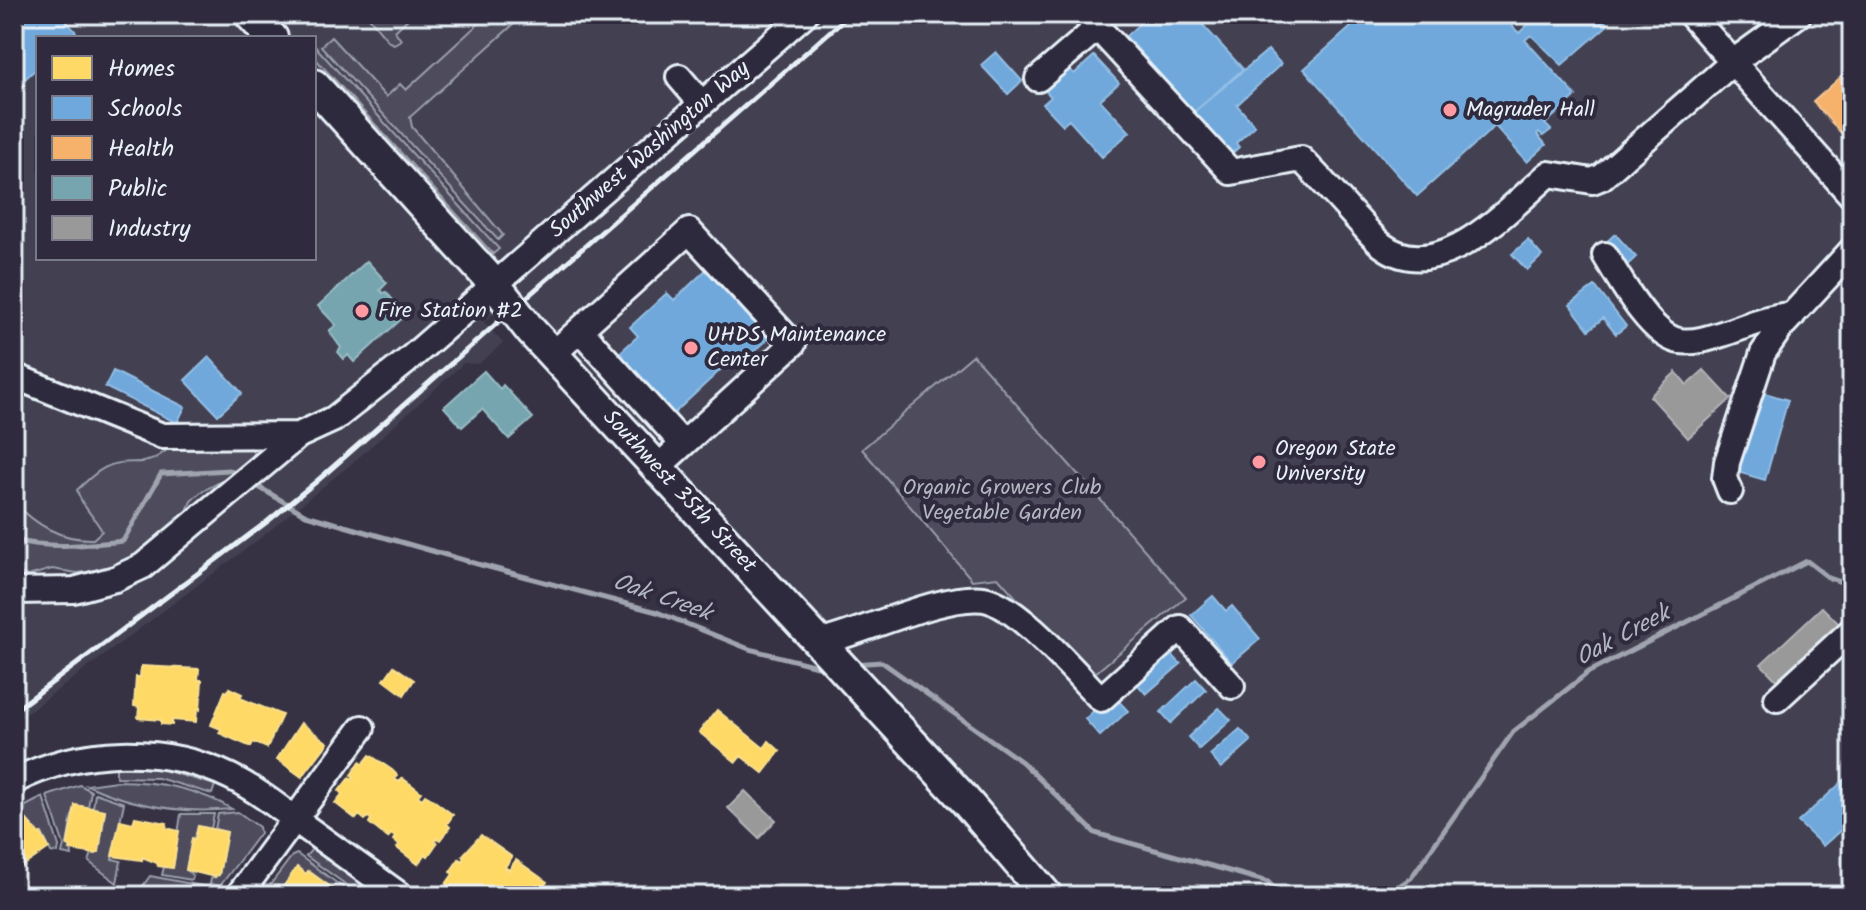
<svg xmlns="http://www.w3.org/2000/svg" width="1866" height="910" font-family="Kalam,sans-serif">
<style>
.built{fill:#433f51;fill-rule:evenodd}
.green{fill:#4d4b5c;stroke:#9a9eaa;stroke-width:2}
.homes{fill:#ffd966;stroke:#f8e092;stroke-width:2}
.schools{fill:#6fa8dc;stroke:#93bee4;stroke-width:2}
.health{fill:#f6b26b;stroke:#f2c595;stroke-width:2}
.public{fill:#76a5af;stroke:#98bcc5;stroke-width:2}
.industry{fill:#999;stroke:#b1b3b6;stroke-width:2}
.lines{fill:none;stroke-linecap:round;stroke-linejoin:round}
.stream{stroke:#a0a4af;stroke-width:5}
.minor-casing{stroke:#e8f1f8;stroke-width:30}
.major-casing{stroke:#e8f1f8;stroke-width:36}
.minor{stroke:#2f2a3d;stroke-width:24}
.major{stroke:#2f2a3d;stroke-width:30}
.rail{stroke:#e8f1f8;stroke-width:5}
.poi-dot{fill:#ff9aa2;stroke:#2f2a3d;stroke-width:3}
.labels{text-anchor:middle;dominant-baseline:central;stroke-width:8;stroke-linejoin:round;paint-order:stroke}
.poi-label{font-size:22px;fill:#e8f1f8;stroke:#2f2a3d;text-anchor:start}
.street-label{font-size:22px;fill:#e8f1f8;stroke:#2f2a3d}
.park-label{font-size:22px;fill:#b2b7c1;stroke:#2f2a3d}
.water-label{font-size:24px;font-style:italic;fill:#b2b7c2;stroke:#2f2a3d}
</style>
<rect width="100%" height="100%" fill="#363244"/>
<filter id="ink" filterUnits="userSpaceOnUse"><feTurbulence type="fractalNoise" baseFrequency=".0125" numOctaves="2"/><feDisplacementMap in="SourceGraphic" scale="16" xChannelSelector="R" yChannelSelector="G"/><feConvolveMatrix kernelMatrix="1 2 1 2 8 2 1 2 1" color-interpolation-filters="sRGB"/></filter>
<g filter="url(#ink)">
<path class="built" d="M14 14H1852V896H1064L514 296 484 322 503 343 479 364 464 363 356 460 258 540 14 723ZM38 38H314V258H38Z"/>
<path class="green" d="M366 14H413L395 31 401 40 394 44 389 42Z
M489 14H525L410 117 412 127 503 235 498 240 321 46 331 37 386 97 400 84 406 90Z
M314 45 499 249 493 254 314 57Z
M973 355 1186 597 1088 679 998 577 972 580 862 449Z
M182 437 252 445 254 457 235 474 201 492 191 501 182 524 153 550 105 570 77 573 52 569 28 576 14 571V502C36 525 60 540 93 539L102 531C94 516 81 506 77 490 89 479 102 465 119 463 130 461 140 464 151 460 163 455 172 446 182 437Z
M116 767 160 769 215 785 212 794 158 778 116 777Z
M116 781C157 781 196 788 232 809 182 814 133 806 87 785Z
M80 785 91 791 88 807 72 816 67 845 71 847 72 856 62 854 64 845 47 796Z
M95 793 124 803 112 859 121 861 117 883 89 862 92 853 99 852 105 810 93 808Z
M43 797 59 846 58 853 51 852 42 833 39 834 18 810Z
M238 812 259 827 260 833 220 886 210 884 211 879 219 875 227 832 215 829 218 814Z
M181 814H214L211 829 198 826 195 839H192L186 869 193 876 192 880 162 875 164 867 173 868Z
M312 849 377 896H362L306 856Z
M297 854 352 894 337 896 330 891 332 888 309 871 306 874 297 868 281 890 270 885 292 856Z
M150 876 218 889 213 896H166L156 888 148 891 142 887Z"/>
<path class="homes" d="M141 666 199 669 198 680H202L200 710 197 709 196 722 172 720V725L161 724V720L138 718 139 707 134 706 136 677H140Z
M394 666 414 680 404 695 384 680Z
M229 688 242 694 240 698 282 715 267 748 253 742 251 747 219 733 221 729 211 725 225 691 228 692Z
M717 710 764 748 769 741 780 751 763 773 741 756 736 762 699 732Z
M301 723 328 743 302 777 277 759Z
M370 755 392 770 397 775 395 779 399 782 402 778 421 792 418 796 422 799 425 795 432 799 453 815 447 824 450 827 440 840 437 838 435 841 437 843 428 856 425 854 418 864 397 848 399 845 393 840 395 837 391 834 388 838 369 823 371 819 368 817 365 820 359 815 356 819 335 803 342 794 339 791 349 778 351 780 354 777 351 775 360 762 363 764Z
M75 805 105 810 99 852 96 854 70 850 71 847 67 846Z
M135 817 167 823 166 828 179 831 173 868 158 866 157 863 142 857V860L112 856 120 820 133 823Z
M26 819 39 834 41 833 49 848 14 872V826L15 828Z
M198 826 227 832 219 875H216L215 877 186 870 192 838 195 839Z
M481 835 512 857 505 867 509 870 516 860 547 882 540 892 543 895 550 886 565 896 485 894 463 896 446 884 453 874 450 872 459 859 462 861 464 857 462 856Z
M297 867 306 874 308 871 332 888 330 891 337 896 271 894 277 886 281 890Z"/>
<path class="schools" d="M14 14H60L76 32 70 38H38V67L14 89Z
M1150 14H1193L1243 69 1194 112 1126 36Z
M1339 14H1525L1512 26 1519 33 1539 14H1598L1608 25 1562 65 1531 35 1525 40 1576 96 1545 124 1551 130 1543 136 1539 132 1537 134 1546 145 1527 162 1495 126 1417 196 1304 69 1351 27Z
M1268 50 1281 64 1237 105 1255 126 1236 143 1239 147 1228 157 1185 112 1190 108 1194 112Z
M996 52 1022 81 1008 94 981 65Z
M1094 56 1119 83 1100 100 1130 132 1102 157 1069 120 1063 125 1043 104 1051 97 1045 90 1069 68 1074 74Z
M1615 234 1636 257 1622 270 1601 247Z
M1528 240 1542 256 1527 270 1512 254Z
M708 268 764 329 761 332 768 339 739 366 732 359 670 417 615 357 638 336 630 327 667 293 674 300Z
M1595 286 1626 326 1616 334 1603 318 1589 330 1570 305Z
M209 357 242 393 218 415 185 380Z
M113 371 185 407 177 423 105 387Z
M1755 390 1788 400 1765 480 1731 470Z
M1213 596 1226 611 1232 606 1260 639 1232 663 1191 615Z
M1166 649 1181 664 1146 694 1133 679Z
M1196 679 1206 690 1171 723 1161 712Z
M1112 694 1128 711 1100 736 1085 719Z
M1219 708 1231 720 1199 749 1188 737Z
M1240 729 1251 741 1221 768 1210 755Z
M1852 773V820L1823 846 1798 822Z"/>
<path class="health" d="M1852 67V145L1813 102Z"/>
<path class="public" d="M367 261 387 283 380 290 383 293 386 292 406 315 354 362 348 355 344 359 338 352 341 348 329 331 336 325 318 306Z
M484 371 500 389 503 385 533 418 509 439 482 409 462 427 444 407Z"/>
<path class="industry" d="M1704 370 1731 399 1688 438 1650 396 1676 372 1687 385Z
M1822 607 1841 626 1780 684 1761 664Z
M745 791 776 820 759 838 728 808Z"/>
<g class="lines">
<path class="stream" d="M1852 429 1847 462 1852 474
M252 483 306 515 481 565 657 612 749 649 817 666 826 665
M14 540C50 549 87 545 123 541L161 474 229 470 239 476
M852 664 882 662 1022 762 1095 833 1268 882 1282 896
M1384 896 1411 878 1513 732 1589 672 1807 561 1829 578 1844 583 1852 566"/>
<g class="minor-casing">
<path id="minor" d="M1085 14 1231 172 1301 159C1320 178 1338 198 1356 218 1364 226 1372 237 1382 245 1439 288 1509 208 1549 174L1592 181 1602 177 1733 62 1799 14
M1690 14 1852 196
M679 77 702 104
M1038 79 1097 28
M1605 255C1619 278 1651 337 1680 341 1697 344 1718 335 1734 330 1754 323 1771 316 1793 315
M580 330 683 444
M552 355 689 231 793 344 657 468
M14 376 162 436 299 435 334 419 407 361 805 14
M1730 491 1725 478 1727 462 1763 353 1781 327 1852 250
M14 591 74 590 115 579 143 566 299 435
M818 643C861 633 945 593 984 599 1018 605 1076 674 1101 699L1180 628 1232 686
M1777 699 1852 630
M14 781C81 747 163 744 231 777 255 789 276 805 297 821 332 846 366 871 401 896
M238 896 362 728"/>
</g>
<g class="major-casing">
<path id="major" d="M250 14 272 38
M314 85 495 285 531 331 963 798 1047 896"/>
</g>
<use href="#minor" class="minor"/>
<use href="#major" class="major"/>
<path class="rail" d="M14 711 268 521 317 481 850 14"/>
</g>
</g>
<g class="poi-dot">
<circle cx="1450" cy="110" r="8"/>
<circle cx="362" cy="311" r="8"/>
<circle cx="691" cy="348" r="8"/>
<circle cx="1259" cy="462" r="8"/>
</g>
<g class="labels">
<g class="poi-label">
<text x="1466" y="110">Magruder Hall</text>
<text x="378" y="311">Fire Station #2</text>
<text x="707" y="335">UHDS Maintenance<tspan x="707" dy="25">Center</tspan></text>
<text x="1275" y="449">Oregon State<tspan x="1275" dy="25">University</tspan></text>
</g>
<g class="street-label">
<text transform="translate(650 150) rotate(-41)">Southwest Washington Way</text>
<text transform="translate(679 492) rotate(47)">Southwest 35th Street</text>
</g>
<g class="park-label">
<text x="1002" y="488">Organic Growers Club<tspan x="1002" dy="25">Vegetable Garden</tspan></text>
</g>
<g class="water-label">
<text transform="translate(662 598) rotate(19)">Oak Creek</text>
<text transform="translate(1623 636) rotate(-28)">Oak Creek</text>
</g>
</g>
<rect width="1866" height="910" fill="none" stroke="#2f2a3d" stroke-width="48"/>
<rect x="24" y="24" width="1818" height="862" fill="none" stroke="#e8f1f8" stroke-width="3" filter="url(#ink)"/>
<rect x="36" y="36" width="280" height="224" fill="#2f2a3d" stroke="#797a88" stroke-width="2"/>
<rect x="52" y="56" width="40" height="24" fill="#ffd966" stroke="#797a88" stroke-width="2"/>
<text x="108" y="76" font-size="24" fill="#e8f1f8">Homes</text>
<rect x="52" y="96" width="40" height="24" fill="#6fa8dc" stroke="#797a88" stroke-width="2"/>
<text x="108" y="116" font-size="24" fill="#e8f1f8">Schools</text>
<rect x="52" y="136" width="40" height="24" fill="#f6b26b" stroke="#797a88" stroke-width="2"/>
<text x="108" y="156" font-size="24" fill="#e8f1f8">Health</text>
<rect x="52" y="176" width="40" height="24" fill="#76a5af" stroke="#797a88" stroke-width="2"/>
<text x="108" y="196" font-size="24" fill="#e8f1f8">Public</text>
<rect x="52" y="216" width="40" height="24" fill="#999999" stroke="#797a88" stroke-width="2"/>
<text x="108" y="236" font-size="24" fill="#e8f1f8">Industry</text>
</svg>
